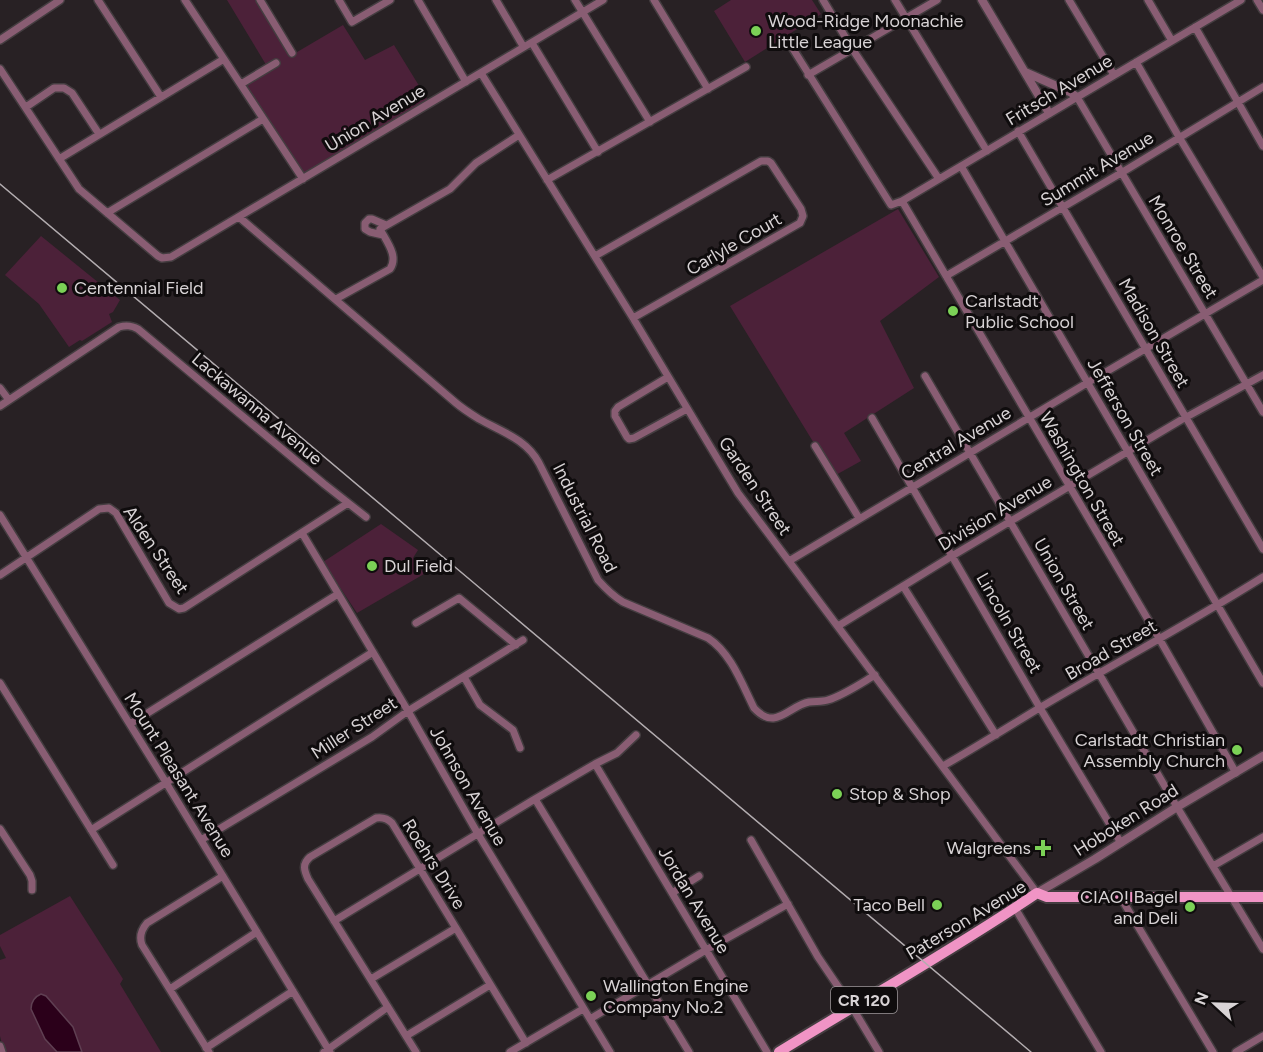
<svg xmlns="http://www.w3.org/2000/svg" width="1263" height="1052" font-family="Figtree,sans-serif">
<style>
.green{fill:#4c2139}
.water{fill:#2b001a;stroke:#5f3f52;stroke-width:1.5}
.lines{fill:none;stroke-linecap:round;stroke-linejoin:round}
.minor-casing{stroke:#443d40;stroke-width:10}
.tertiary-casing{stroke:#443d40;stroke-width:11}
.primary-casing{stroke:#443d40;stroke-width:14}
.minor{stroke:#895d73;stroke-width:7}
.tertiary{stroke:#895d73;stroke-width:8}
.primary{stroke:#f094c5;stroke-width:10}
.rail{stroke:#b3adb0;stroke-width:1.5}
.poi-dot{fill:#7bd156;stroke:#0f0c0d;stroke-width:2}
.labels{text-anchor:middle;dominant-baseline:central;stroke-width:6;stroke-linejoin:round;paint-order:stroke}
.shield{fill:#0f0c0d;stroke:#9c9799;stroke-width:1.5}
.shield-label{font-size:16px;font-weight:bold;fill:#d8d3d5}
.poi-label{font-size:18px;fill:#d8d3d5;stroke:#0f0c0d;text-anchor:start}
.street-label{font-size:18px;fill:#d8d3d5;stroke:#0f0c0d}
</style>
<rect width="100%" height="100%" fill="#282124"/>
<path class="green" d="M227 0H260L292 55 343 25 365 60 394 45 429 102 300 178 240 83 268 68Z
M731 0H812L821 14 745 62 714 11Z
M898 209 939 277 880 321 914 388 844 433 861 461 834 476 730 306Z
M41 236 120 300 113 312 109 314 112 322 82 341 80 340 69 347 39 304 5 275Z
M381 524 418 550 413 558 424 574 357 613 323 562Z
M70 896 123 979 120 984 161 1052H4L0 1036V960L6 958 0 946V935Z"/>
<path class="water" d="M41 994 46 996 73 1027 82 1052H57L45 1039 31 1009C31 1002 34 997 41 994Z"/>
<g class="lines">
<g class="minor-casing">
<path id="minor" d="M98 0 161 97
M185 0 303 179
M260 0 292 53
M339 0 352 22 390 0
M418 0 466 82
M496 0 523 46
M575 0 650 122
M654 0 708 89
M823 0 853 50 939 179
M895 0 987 151
M1069 0 1114 75
M1148 0 1172 41
M1257 0 1263 10
M1195 27 1263 146
M0 40 60 0
M788 41 891 205 902 201 1241 0
M532 43 598 152
M1136 62 1179 137 1263 277
M0 69 79 189 158 256 162 258 171 257 603 0
M481 73 633 318 738 493 1037 893
M808 75 937 0
M241 84 276 63
M1077 97 1263 412
M26 107 54 88H64L72 93 99 134
M1018 131 1263 549
M59 159 224 59
M961 166 1263 683
M547 180 746 67
M902 201 1160 640 1236 773
M107 213 263 119
M239 217 456 403C463 409 471 414 479 419 502 432 526 439 539 463L598 580C606 589 613 596 623 602L708 638C731 653 742 684 754 708 776 732 788 706 809 702 816 701 822 702 828 700 844 695 860 684 875 675
M383 235 370 232 365 229V223L369 219H372L386 225
M595 256 761 161H768L771 163 801 209 803 216 800 223 633 318
M946 276 1121 173 1263 87
M336 299 390 269C399 256 386 241 380 229L450 189 476 163 519 135
M925 376 1177 807 1263 949
M668 377 618 407 615 411V416L627 437 629 439 634 438 687 409
M0 388 9 400
M0 406 119 327C126 325 131 325 138 329L324 484 366 517
M872 418 1040 708 1121 843
M815 446 859 518
M0 515 162 776 330 1052
M302 533 408 711 478 834 610 1052
M789 561 1087 383 1263 280
M0 575 99 509 109 508 116 513 169 603 179 609 184 608 348 503
M903 586 996 735
M416 623 459 598 516 645
M838 626 952 556 1181 420 1263 375
M464 677 480 705 513 730 520 748
M0 683 113 865
M130 724 338 594
M595 764 767 1052
M943 766C976 747 1008 727 1041 707 1115 663 1190 623 1263 577
M535 799 689 1052
M0 829 30 875 32 881V890
M91 830 373 652
M201 840 372 737 408 711 523 640
M751 840 818 957 852 1007 879 1052
M1213 866 1263 837
M672 893 699 876
M1121 898 1213 1052
M1015 908 1101 1052
M334 921 535 799 595 764 617 753 636 735
M371 979 456 928
M170 989 257 932
M590 1019 706 950 788 904
M406 1036 490 985
M0 1046 2 1052
M206 1048 293 991
M209 1052 142 945C139 937 141 930 147 923L223 876
M324 1052 388 1007
M416 1052 308 879C304 870 302 864 310 857L376 818C382 817 387 818 392 823L526 1043
M510 1052 583 1009
M1236 1052 1263 1036"/>
</g>
<g class="tertiary-casing">
<path id="tertiary" d="M982 0 1049 113
M1025 72 1070 92 1077 97
M1037 893 1095 859 1177 807 1263 756"/>
</g>
<g class="primary-casing">
<path id="primary" d="M779 1052C865 999 953 950 1037 893L1047 897H1263"/>
</g>
<use href="#minor" class="minor"/>
<use href="#tertiary" class="tertiary"/>
<use href="#primary" class="primary"/>
<path class="rail" d="M0 184 1031 1052"/>
</g>
<g class="poi-dot">
<circle cx="756" cy="31" r="6"/>
<circle cx="62" cy="288" r="6"/>
<circle cx="953" cy="311" r="6"/>
<circle cx="372" cy="566" r="6"/>
<circle cx="1237" cy="750" r="6"/>
<circle cx="837" cy="794" r="6"/>
<path d="M1040 839h6v6h6v6h-6v6h-6v-6h-6v-6h6z"/>
<circle cx="937" cy="905" r="6"/>
<circle cx="1190" cy="907" r="6"/>
<circle cx="591" cy="996" r="6"/>
</g>
<g class="labels">
<rect class="shield" x="831" y="987" width="66" height="26" rx="4.5"/>
<g class="shield-label">
<text x="864" y="1000">CR 120</text>
</g>
<g class="poi-label">
<text x="768" y="21">Wood-Ridge Moonachie<tspan x="768" dy="21">Little League</tspan></text>
<text x="74" y="288">Centennial Field</text>
<text x="965" y="301">Carlstadt<tspan x="965" dy="21">Public School</tspan></text>
<text x="384" y="566">Dul Field</text>
<text x="1225" y="740" text-anchor="end">Carlstadt Christian<tspan x="1225" dy="21">Assembly Church</tspan></text>
<text x="849" y="794">Stop &amp; Shop</text>
<text x="1031" y="848" text-anchor="end">Walgreens</text>
<text x="1178" y="897" text-anchor="end">CIAO! Bagel<tspan x="1178" dy="21">and Deli</tspan></text>
<text x="925" y="905" text-anchor="end">Taco Bell</text>
<text x="603" y="986">Wallington Engine<tspan x="603" dy="21">Company No.2</tspan></text>
</g>
<g class="street-label">
<text transform="translate(1059 90) rotate(-31)">Fritsch Avenue</text>
<text transform="translate(375 118) rotate(-31)">Union Avenue</text>
<text transform="translate(1097 169) rotate(-31)">Summit Avenue</text>
<text transform="translate(734 244) rotate(-30)">Carlyle Court</text>
<text transform="translate(1183 247) rotate(59)">Monroe Street</text>
<text transform="translate(1154 333) rotate(60)">Madison Street</text>
<text transform="translate(257 409) rotate(40)">Lackawanna Avenue</text>
<text transform="translate(1125 417) rotate(60)">Jefferson Street</text>
<text transform="translate(956 443) rotate(-31)">Central Avenue</text>
<text transform="translate(1082 479) rotate(60)">Washington Street</text>
<text transform="translate(755 486) rotate(56)">Garden Street</text>
<text transform="translate(995 513) rotate(-31)">Division Avenue</text>
<text transform="translate(585 518) rotate(63)">Industrial Road</text>
<text transform="translate(156 550) rotate(56)">Alden Street</text>
<text transform="translate(1064 584) rotate(60)">Union Street</text>
<text transform="translate(1009 623) rotate(60)">Lincoln Street</text>
<text transform="translate(1111 650) rotate(-30)">Broad Street</text>
<text transform="translate(354 728) rotate(-33)">Miller Street</text>
<text transform="translate(179 775) rotate(58)">Mount Pleasant Avenue</text>
<text transform="translate(468 786) rotate(60)">Johnson Avenue</text>
<text transform="translate(1126 820) rotate(-32)">Hoboken Road</text>
<text transform="translate(434 864) rotate(58)">Roehrs Drive</text>
<text transform="translate(694 900) rotate(59)">Jordan Avenue</text>
<text transform="translate(966 920) rotate(-31)">Paterson Avenue</text>
</g>
</g>
<g transform="translate(1215 1004) rotate(292)" stroke="#0f0c0d" stroke-width="4.5" paint-order="stroke">
<path d="M0-4.5L10 22L0 15L-10 22Z" fill="#d8d3d5"/>
<text y="-9" font-size="16" font-weight="bold" text-anchor="middle" fill="#d8d3d5">N</text>
</g>
</svg>
